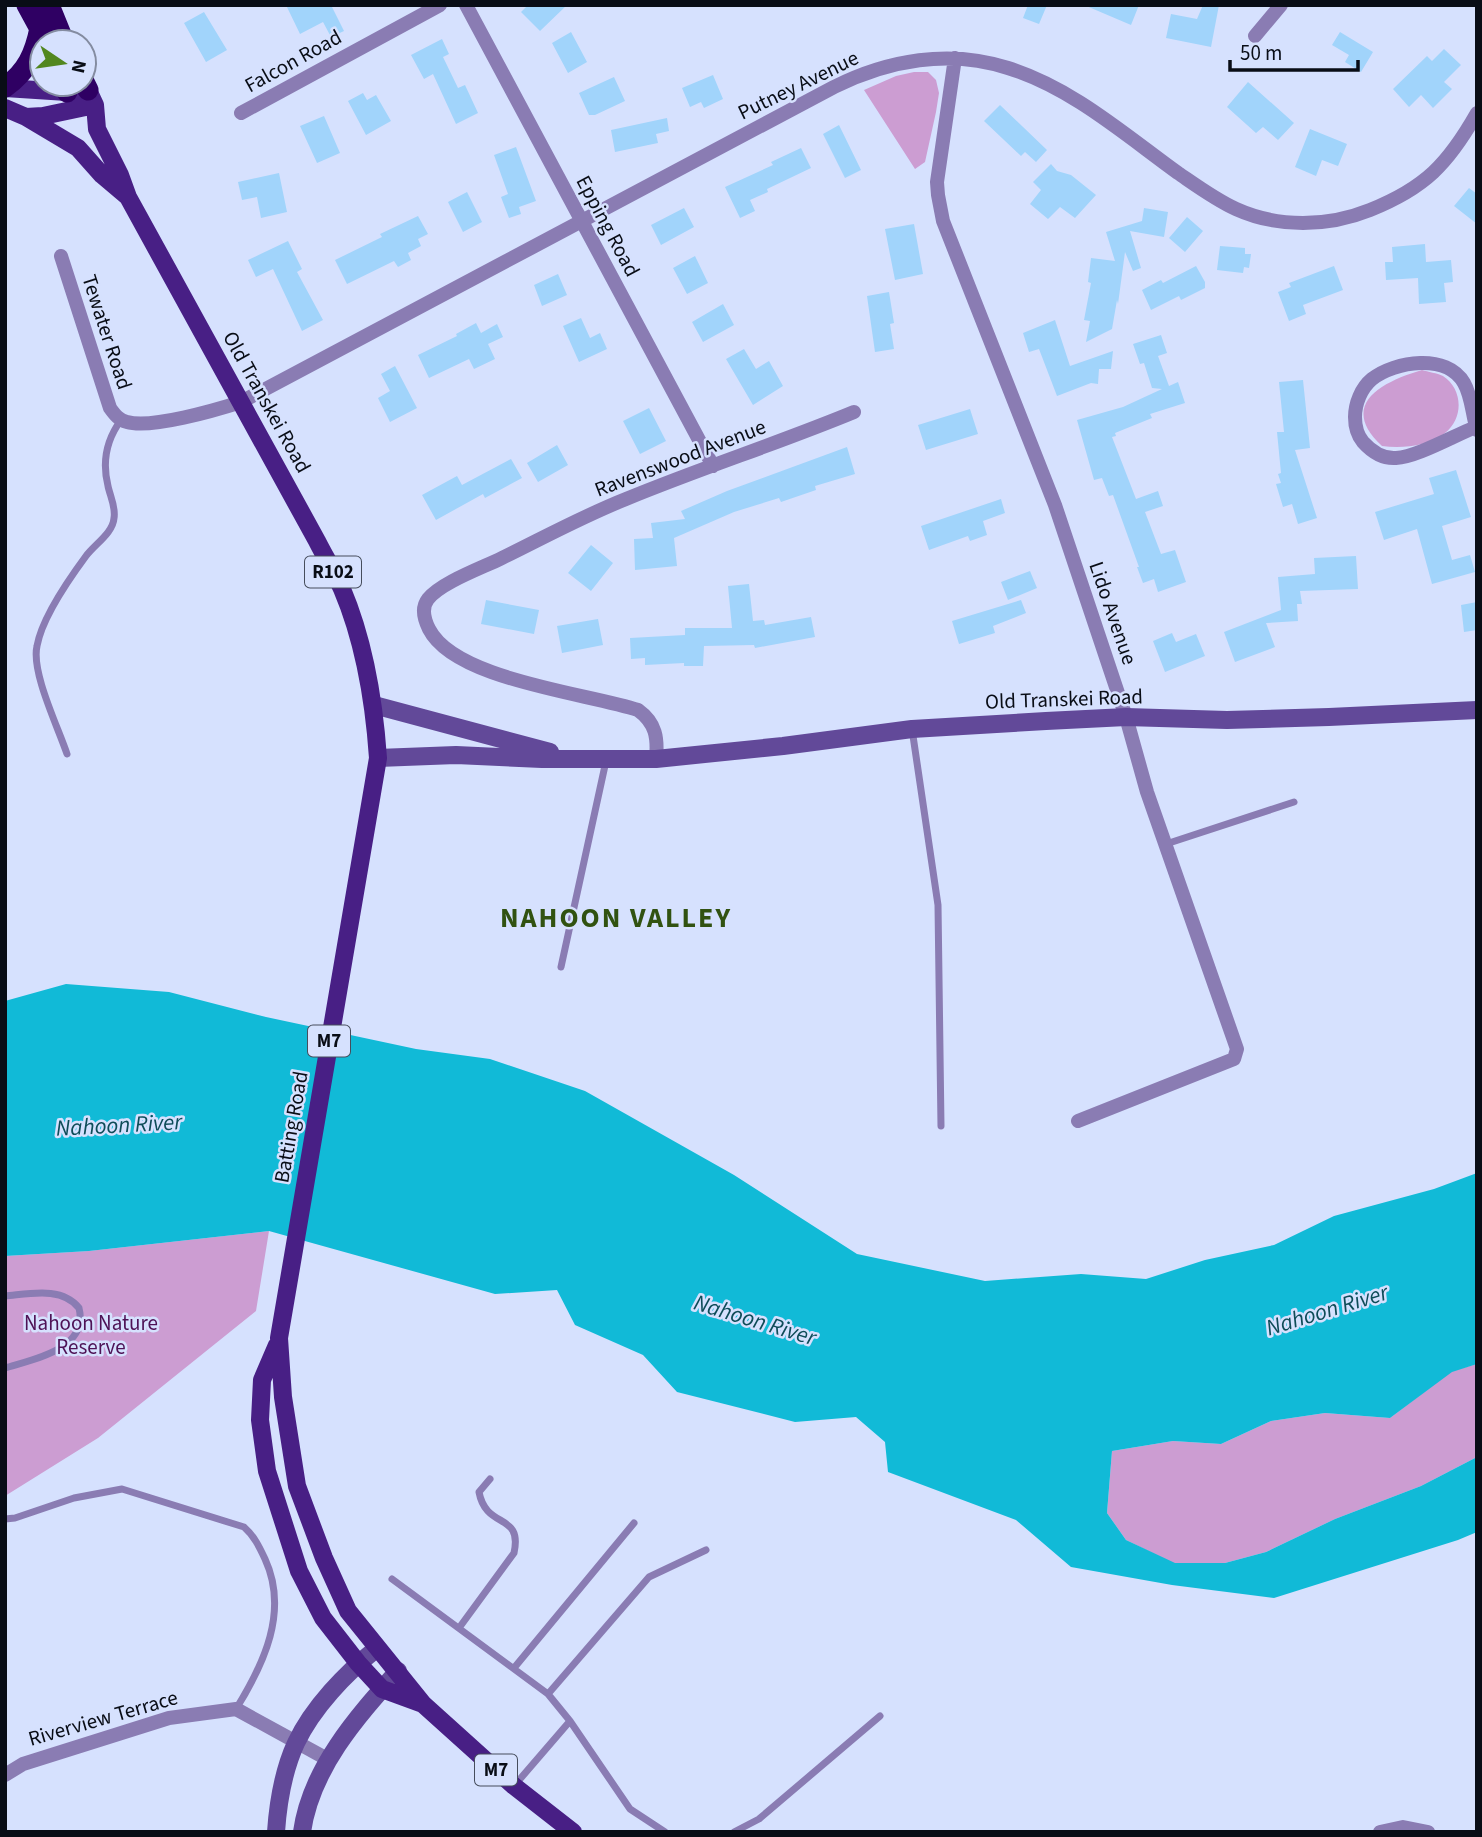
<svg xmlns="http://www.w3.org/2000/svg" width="1482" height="1837" font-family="'Source Sans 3',sans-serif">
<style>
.green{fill:#cc9dd2}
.water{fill:#11bad7}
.building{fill:#a1d4fb}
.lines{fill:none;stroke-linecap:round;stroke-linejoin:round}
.lane{stroke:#8a7cb3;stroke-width:7}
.street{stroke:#8a7cb3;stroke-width:14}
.secondary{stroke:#624999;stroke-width:18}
.primary{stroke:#481f85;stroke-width:18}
.highway{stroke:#2f0063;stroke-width:21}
.labels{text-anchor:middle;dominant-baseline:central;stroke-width:5;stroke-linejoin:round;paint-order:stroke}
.shield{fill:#d6e1fe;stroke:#464d5c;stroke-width:2}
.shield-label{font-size:19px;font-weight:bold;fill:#090d16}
.street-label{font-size:21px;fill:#090d16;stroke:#d6e1fe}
.park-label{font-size:21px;fill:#4e1256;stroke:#d6e1fe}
.water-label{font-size:23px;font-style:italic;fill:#0e4c58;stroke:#d6e1fe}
.district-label{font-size:28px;font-weight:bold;letter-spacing:2px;fill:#315211;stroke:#d6e1fe}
</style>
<rect width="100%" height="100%" fill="#d6e1fe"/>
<path class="green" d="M914 72H928L936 80 939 93 936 112 925 162 915 169 864 90 896 76Z
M1422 370C1428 372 1437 373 1443 376 1463 389 1464 418 1445 433 1429 446 1402 449 1382 446 1338 405 1381 382 1422 370Z
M269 1231 256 1311 98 1438 5 1496V1256L89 1251Z
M1477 1364V1457L1421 1486 1335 1519 1266 1552 1225 1563 1175 1564 1126 1540 1107 1513 1112 1451 1173 1441 1221 1444 1271 1421 1325 1413 1390 1418 1452 1371Z"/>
<path class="water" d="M66 984 169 992 266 1017 416 1049 490 1059 585 1091 734 1175 857 1254 985 1281 1081 1274 1146 1279 1205 1260 1274 1245 1334 1216 1434 1189 1477 1173V1364L1452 1372 1390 1418 1325 1413 1271 1421 1221 1444 1173 1441 1112 1451 1107 1513 1126 1540 1175 1563H1225L1266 1552 1335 1519 1421 1486 1477 1457V1532L1458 1540 1274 1598 1172 1585 1071 1567 1016 1520 888 1472 885 1442 856 1417 795 1422 677 1392 643 1355 575 1325 557 1290 495 1294 269 1231 89 1251 5 1256V1001Z"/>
<path class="building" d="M286 5H331L344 31 331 37 323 22 300 34Z
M528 5H567L540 31 521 12Z
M1028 5H1047L1039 24 1023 18Z
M1084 5H1139L1131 25Z
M1203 5H1219L1211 47 1166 38 1171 14 1197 19Z
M204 12 227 50 206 62 184 23Z
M571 32 587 62 568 73 552 43Z
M1340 32 1373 52 1361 72 1345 62 1349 55 1332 45Z
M442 39 449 54 443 57 458 88 465 85 478 113 456 124 433 74 424 79 411 55Z
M1444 49 1461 65 1444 82 1452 89 1433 108 1421 95 1409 107 1393 89 1427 56 1432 61Z
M713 75 723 99 704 108 701 102 690 107 682 88Z
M614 77 625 101 595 115H589L579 93Z
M1248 82 1294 123 1278 140 1263 127 1256 133 1227 107Z
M363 93 367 100 376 95 391 121 366 135 348 101Z
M1000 105 1047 150 1036 162 1025 152 1021 156 984 121Z
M324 116 340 153 317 163 300 126Z
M667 118 669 131 656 134 658 143 615 152 611 130Z
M839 125 861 170 845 178 823 134Z
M1310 129 1347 144 1338 166 1322 160 1316 176 1295 167Z
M516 147 536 201 519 207 521 214 509 218 501 197 508 194 494 155Z
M801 148 811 168 767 189 768 192 750 200 755 211 740 218 725 187 773 165 771 162Z
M1051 164 1057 171 1071 175 1096 195 1075 218 1060 207 1048 219 1030 204 1041 190 1033 182Z
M279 173 287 212 261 218 257 197 242 200 238 182Z
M1469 188 1477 194V224L1454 206Z
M467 192 482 222 463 232 448 202Z
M684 208 694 227 661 245 651 225Z
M1144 208 1168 212 1164 237 1130 231 1141 268 1133 271 1125 252 1118 304 1117 300 1112 329 1086 342 1090 321 1084 320 1091 283 1088 282 1091 258 1115 261 1106 232 1142 221Z
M418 216 428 234 418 239 421 246 408 253 411 260 398 267 394 261 347 284 335 260 382 237 380 234Z
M1187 217 1203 231 1185 252 1169 238Z
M914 224 923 274 895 280 885 229Z
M288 241 302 269 297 272 323 320 302 331 273 269 256 277 248 260Z
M1425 244 1426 262 1451 260 1453 282 1444 283 1446 302 1419 304 1418 278 1386 280 1385 262H1393L1392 247Z
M1220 246 1245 248V254H1251L1249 268 1244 267 1243 273 1217 270Z
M695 256 708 283 687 294 673 268Z
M1196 266 1205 282V288L1181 300 1179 296 1151 310 1142 290 1161 280 1163 283Z
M1334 266 1343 290 1303 305 1306 314 1289 321 1278 292 1291 287 1289 283Z
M558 274 567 295 542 306 534 285Z
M889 292 894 323 890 324 894 349 875 352 867 296Z
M723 304 734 325 703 342 692 322Z
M581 318 590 338 600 333 607 349 579 362 563 326Z
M1055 320 1070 366 1113 351 1111 369H1099L1098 384 1091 383 1057 396 1039 349 1029 352 1023 333Z
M476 323 481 333 497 324 503 337 488 344 495 359 474 369 469 359 429 378 418 355 457 336 456 334Z
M1161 335 1167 353 1158 356 1169 386 1178 382 1185 403 1150 414 1152 418 1115 433 1116 436 1112 437 1136 499 1158 491 1163 506 1145 512 1161 554 1175 550 1186 582 1158 592 1154 579 1143 583 1137 567H1139L1113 495 1109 496 1102 478 1094 480 1077 420 1123 407 1162 389 1152 388 1144 363 1140 364 1133 344Z
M744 349 756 369 769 361 783 386 753 405 726 359Z
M395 366 417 408 390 422 378 398 390 391 381 374Z
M1303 380 1310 448 1295 450 1317 518 1298 524 1292 504 1283 507 1276 484 1281 483 1278 474 1281 473 1277 432H1284L1279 382Z
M649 408 666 441 640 454 623 421Z
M970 409 978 434 926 450 918 425Z
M557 445 568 465 538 482 527 463Z
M847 447 855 474 815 486 816 490 781 502 779 498 734 512 674 538 677 566 635 570 634 539 653 538 651 523 685 519 681 511 727 491Z
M511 459 522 478 485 498 483 494 436 520 422 495 457 476 462 485Z
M1456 470 1471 517 1442 526 1452 560 1470 555 1475 572 1432 584 1417 529 1384 540 1375 512 1434 494 1429 478Z
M1001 499 1005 513 983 521 987 535 970 541 968 536 929 550 921 526Z
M591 545 613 563 591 591 568 573Z
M1356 556 1358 589 1300 591 1302 604H1297L1298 621 1266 623 1275 647 1235 662 1224 632 1281 610 1278 577 1315 574 1314 558Z
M1030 571 1037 588 1008 600 1001 582Z
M749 584 753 621 764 620 765 625 811 617 815 637 755 648 754 645 704 646 703 666H684V663L645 665V658L631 659 630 638 685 635V628H732L728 586Z
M486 600 539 610 534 634 481 624Z
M1021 600 1026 613 993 626 995 633 959 644 952 621Z
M1477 602V630L1464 632 1461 605Z
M598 619 603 645 562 653 557 626Z
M1172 633 1176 642 1196 634 1205 656 1165 672 1153 641Z"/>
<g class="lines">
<path class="lane" d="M912 729 938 905 941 1126
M67 754C58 727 31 672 37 646 42 618 69 579 86 556 95 544 113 533 114 518 116 507 110 496 108 486 102 462 107 439 121 420
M1166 844 1294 802
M561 967 606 761
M5 1296C29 1294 62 1286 79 1308 89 1349 34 1359 5 1368
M5 1519 15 1518 74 1498 122 1489 244 1527C254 1536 259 1546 265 1559 289 1611 264 1664 236 1709
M392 1579 548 1694 570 1721 630 1809 665 1832
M459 1628 514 1553C523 1512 486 1530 479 1492L490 1479
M514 1668 634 1523
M548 1694 649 1577 706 1550
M514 1786 570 1721
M734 1832 759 1819 880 1716"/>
<path class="street" d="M466 5 713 466
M1255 36 1281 5
M955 58 937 182 938 195 943 221 1055 505 1126 717 1147 792 1237 1049 1234 1059 1078 1121
M241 113 440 5
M61 256 110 408C115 415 119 420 127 422 151 429 216 410 241 402L834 87C888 60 949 49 1008 68 1072 88 1124 134 1178 173 1197 186 1216 200 1236 209 1278 228 1328 227 1370 210 1425 188 1448 164 1477 113
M1476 427C1455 435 1417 457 1396 458 1382 459 1372 452 1363 442 1358 436 1355 426 1355 417 1355 404 1361 388 1372 379 1395 361 1447 353 1464 383 1472 397 1472 414 1477 430
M656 759C658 738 656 723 638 710 586 693 455 680 429 629 424 619 421 608 428 599 442 582 482 568 502 558 543 538 583 516 626 499 701 468 779 443 854 412
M5 1775 23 1764 169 1718 236 1709 329 1760
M1380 1832 1403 1827 1428 1832"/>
<path class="secondary" d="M374 705 550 752
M378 758 456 755 542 759H656L783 746 912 729 1046 721 1126 717 1227 720 1329 717 1477 710
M276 1832C278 1803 284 1769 296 1743 313 1707 346 1673 376 1649
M302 1832C311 1768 357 1717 398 1671"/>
<path class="primary" d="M5 88 67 92 88 90 95 105 97 129 120 175 128 197 317 541C325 557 335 573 342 589 365 643 374 700 378 758L279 1338 283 1397 297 1486 324 1558 348 1611 423 1704 514 1786 573 1832
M5 108 26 117 43 116 95 105
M26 117 78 148 102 175 128 197
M277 1345 262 1380 260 1420 267 1471 299 1571 323 1618 358 1663 382 1689 423 1704"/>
<path class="highway" d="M27 5 46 40
M49 5 64 42
M84 82 88 90
M63 84 67 92
M5 87C27 72 35 53 40 28"/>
</g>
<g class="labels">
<g class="shield">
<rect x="305" y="556.5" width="56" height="31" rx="5"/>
<rect x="308" y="1025.5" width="42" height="31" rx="5"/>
<rect x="475" y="1754.5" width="42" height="31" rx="5"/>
</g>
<g class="shield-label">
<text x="333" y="572">R102</text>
<text x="329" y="1041">M7</text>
<text x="496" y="1770">M7</text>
</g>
<g class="street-label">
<text transform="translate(293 61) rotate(-29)">Falcon Road</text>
<text transform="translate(798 85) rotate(-26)">Putney Avenue</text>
<text transform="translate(608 226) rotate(62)">Epping Road</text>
<text transform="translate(107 332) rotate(72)">Tewater Road</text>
<text transform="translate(267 402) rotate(61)">Old Transkei Road</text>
<text transform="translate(680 458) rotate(-21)">Ravenswood Avenue</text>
<text transform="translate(1113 613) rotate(71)">Lido Avenue</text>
<text transform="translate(1064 699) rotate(-2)">Old Transkei Road</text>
<text transform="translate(291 1127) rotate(-80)">Batting Road</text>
<text transform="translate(103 1718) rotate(-16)">Riverview Terrace</text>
</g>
<g class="park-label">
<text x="91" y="1323">Nahoon Nature<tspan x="91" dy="24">Reserve</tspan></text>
</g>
<g class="water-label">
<text transform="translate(119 1125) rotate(-3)">Nahoon River</text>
<text transform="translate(1327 1310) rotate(-17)">Nahoon River</text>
<text transform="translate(755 1320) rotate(17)">Nahoon River</text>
</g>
<g class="district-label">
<text x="616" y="918">NAHOON VALLEY</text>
</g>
</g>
<rect width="1482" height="1837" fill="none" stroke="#090d16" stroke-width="14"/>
<g transform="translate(63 63) rotate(103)"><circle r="33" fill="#d6e1fe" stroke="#848ca1" stroke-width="2"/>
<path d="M0-5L12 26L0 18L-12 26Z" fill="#52871f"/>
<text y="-10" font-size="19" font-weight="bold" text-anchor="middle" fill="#090d16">N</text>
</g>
<path d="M1230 60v10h128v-10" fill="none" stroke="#090d16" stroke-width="3.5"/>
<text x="1240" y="60" font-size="21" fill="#090d16" stroke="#d6e1fe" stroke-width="5" paint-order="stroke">50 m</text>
</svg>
